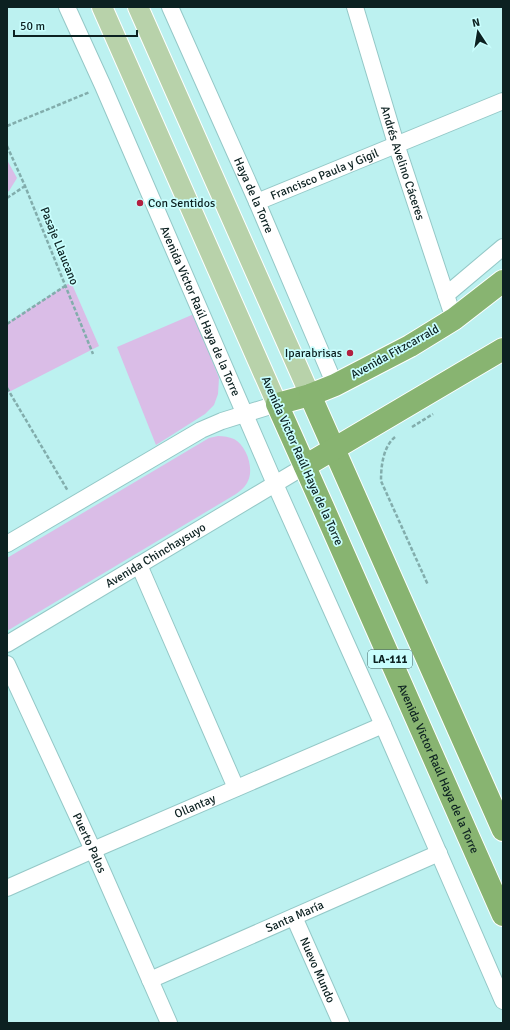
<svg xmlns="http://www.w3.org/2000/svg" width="510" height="1030" font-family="Signika,sans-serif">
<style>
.green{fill:#dabde7}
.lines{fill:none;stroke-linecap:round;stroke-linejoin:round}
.minor-casing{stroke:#94c8c7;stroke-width:18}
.major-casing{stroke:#fff;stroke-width:22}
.highway-casing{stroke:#fff;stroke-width:24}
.path{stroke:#82adac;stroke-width:2.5;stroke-dasharray:4 2;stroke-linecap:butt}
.minor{stroke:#fff;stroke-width:16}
.major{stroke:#b8d2aa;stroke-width:20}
.highway{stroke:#88b471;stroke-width:22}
.poi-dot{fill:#b22040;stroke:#c9fefd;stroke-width:1.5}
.labels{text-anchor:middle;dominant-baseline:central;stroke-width:3.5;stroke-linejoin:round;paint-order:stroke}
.shield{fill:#c9fefd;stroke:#456363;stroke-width:1}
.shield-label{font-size:11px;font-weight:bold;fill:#0c2121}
.street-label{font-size:12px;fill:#0c2121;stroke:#c9fefd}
.poi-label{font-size:12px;fill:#0c2121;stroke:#c9fefd;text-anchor:start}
</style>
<rect width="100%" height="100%" fill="#bcf1f0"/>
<path class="green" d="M7 160 17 178 9 191 7 192Z
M71 282 99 346 7 393V323Z
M194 314 219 378 218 394 214 405 205 414 156 445 117 347Z
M218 436C224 436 229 437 234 439 247 446 255 470 247 483 244 488 240 491 236 494L7 631V558L209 438Z"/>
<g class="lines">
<g class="minor-casing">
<g id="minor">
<path id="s1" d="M67 7 103 86 275 484 383 725 503 1001"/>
<path id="s2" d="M170 7 257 202 335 385"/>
<path id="s3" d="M355 7 396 144 454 319"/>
<path id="s4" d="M257 202 503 101"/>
<path d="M446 295 503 247"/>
<path d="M7 544 201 430 222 421 277 404"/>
<path d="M139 565 236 788"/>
<path id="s5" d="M7 644 305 466"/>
<path id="s6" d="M7 664 93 850 169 1023"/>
<path id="s7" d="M7 888 93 850 383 725"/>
<path id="s8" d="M294 917 341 1023"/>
<path id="s9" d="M150 980 439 853"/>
</g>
</g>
<g class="major-casing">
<path id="major" d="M102 7 277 404
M138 7 310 395"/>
</g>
<g class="highway-casing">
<g id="highway">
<path id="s10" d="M503 281 454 319 410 346 335 385 310 395 277 404 323 507 503 915"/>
<path d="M310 395 503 830"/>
<path d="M305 466 503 349"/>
</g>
</g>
<path class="path" d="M7 126 90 92
M7 146 25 186 93 354
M7 198 25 186
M7 324 65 286
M7 388 68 491
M412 427 433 414
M395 437C383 447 381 466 381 481L428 585"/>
<use href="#minor" class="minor"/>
<use href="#major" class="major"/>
<use href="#highway" class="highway"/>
</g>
<g class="poi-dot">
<circle cx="140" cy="203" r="4"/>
<circle cx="350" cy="353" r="4"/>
</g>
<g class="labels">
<rect class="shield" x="368" y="650" width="44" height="18" rx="3"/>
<g class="shield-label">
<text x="390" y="659">LA-111</text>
</g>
<g class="street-label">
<text stroke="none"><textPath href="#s3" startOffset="163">Andrés Avelino Cáceres</textPath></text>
<text stroke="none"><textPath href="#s4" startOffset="73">Francisco Paula y Gigil</textPath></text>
<text stroke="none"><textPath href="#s2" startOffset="206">Haya de la Torre</textPath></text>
<text transform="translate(59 246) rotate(68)">Pasaje Llaucano</text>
<text stroke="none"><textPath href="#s1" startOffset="332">Avenida Víctor Raúl Haya de la Torre</textPath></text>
<text transform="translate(395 352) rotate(-29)">Avenida Fitzcarrald</text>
<text transform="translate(302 461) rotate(66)">Avenida Victor Raúl Haya de la Torre</text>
<text stroke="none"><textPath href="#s5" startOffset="173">Avenida Chinchaysuyo</textPath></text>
<text stroke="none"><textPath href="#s10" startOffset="658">Avenida Victor Raúl Haya de la Torre</textPath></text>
<text stroke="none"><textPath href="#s7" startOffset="205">Ollantay</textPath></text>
<text stroke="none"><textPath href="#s6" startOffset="197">Puerto Palos</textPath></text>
<text stroke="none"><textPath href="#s9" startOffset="158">Santa María</textPath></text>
<text stroke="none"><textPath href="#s8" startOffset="58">Nuevo Mundo</textPath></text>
</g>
<g class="poi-label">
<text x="148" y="203">Con Sentidos</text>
<text x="342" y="353" text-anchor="end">Iparabrisas</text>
</g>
</g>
<rect width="510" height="1030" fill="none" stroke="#0c2121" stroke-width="16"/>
<g transform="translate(478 32) rotate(348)" stroke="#c9fefd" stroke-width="3" paint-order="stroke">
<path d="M0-3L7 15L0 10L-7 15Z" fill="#0c2121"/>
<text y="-6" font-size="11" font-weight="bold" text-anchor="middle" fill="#0c2121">N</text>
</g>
<path d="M14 30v6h123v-6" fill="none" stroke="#0c2121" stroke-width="2"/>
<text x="20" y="30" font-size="12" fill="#0c2121" stroke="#c9fefd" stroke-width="3" paint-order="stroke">50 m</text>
</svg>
